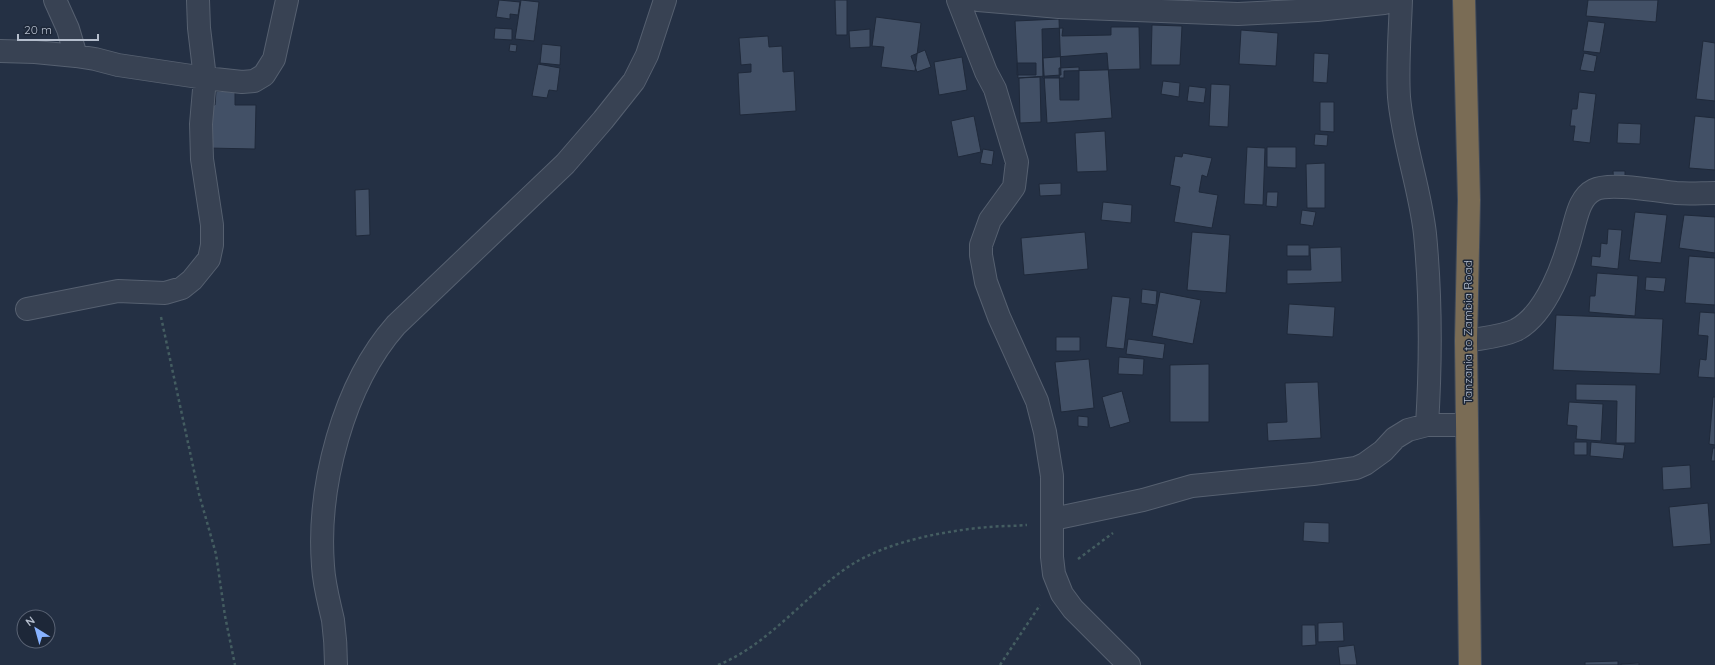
<svg xmlns="http://www.w3.org/2000/svg" width="1715" height="665" font-family="Quicksand,sans-serif">
<style>
.building{fill:#425066;stroke:#1f293a;fill-rule:evenodd}
.lines{fill:none;stroke-linecap:round;stroke-linejoin:round}
.minor-casing{stroke:#566070;stroke-width:24}
.highway-casing{stroke:#404a5a;stroke-width:24}
.path{stroke:#445d61;stroke-width:2.5;stroke-dasharray:3 3;stroke-linecap:butt}
.minor{stroke:#384253;stroke-width:22}
.highway{stroke:#7a6c55;stroke-width:22}
.labels{text-anchor:middle;dominant-baseline:central;stroke-width:3;stroke-linejoin:round;paint-order:stroke}
.street-label{font-size:12px;fill:#b5becd;stroke:#1d2738}
</style>
<rect width="100%" height="100%" fill="#243044"/>
<path class="building" d="M499 0 520 2 518 15 510 14V19L496 17Z
M521 0 539 2 534 41 515 39Z
M835 0H847V35H836Z
M1588 0H1658L1656 22 1586 16Z
M876 17 921 23 915 71 881 67 884 47 872 46Z
M1059 19 1061 75 1018 78 1015 21Z
M1588 21 1605 23 1600 53 1583 51Z
M1152 25 1182 26 1180 65H1151Z
M1111 27H1139L1140 69 1064 71V78H1043L1042 29 1063 28 1062 36 1111 35Z
M495 28 512 29V40L494 39Z
M870 29V47L850 48 849 31Z
M1241 30 1278 33 1276 66 1239 64Z
M768 36 769 47 782 46 783 72 794 71 796 111 740 115 738 73 751 72V64L741 65 739 38Z
M1703 41 1715 43V101L1696 99Z
M510 44 517 45 516 52 509 51Z
M542 44 561 46 560 65 540 63Z
M925 50 931 67 917 72 911 56Z
M1107 53 1112 118 1047 123 1043 58ZM1079 67V100H1060L1059 68Z
M1314 53 1329 54 1327 83 1313 82Z
M1584 53 1597 56 1594 72 1580 70Z
M962 57 967 90 939 95 934 62Z
M1017 63H1036V75H1017Z
M538 64 560 68 557 91 549 90 547 98 532 96Z
M1040 77 1041 122 1020 123 1019 78Z
M1163 81 1180 83 1179 97 1161 94Z
M1211 84 1230 85 1228 127 1209 126Z
M1189 86 1206 88 1204 103 1187 101Z
M216 91 235 92V105H256L255 149 208 148 209 106 215 105Z
M1579 92 1596 94 1590 143 1573 141 1575 126H1570L1572 109H1577Z
M1320 102H1334V132L1320 131Z
M974 116 981 152 958 157 951 121Z
M1695 116 1715 118V170L1689 168Z
M1618 123 1641 124 1640 144 1617 143Z
M1105 131 1107 171 1077 172 1075 133Z
M1315 134 1328 135 1327 146 1314 145Z
M1247 147 1265 148 1263 205 1244 204Z
M1267 147H1296V168L1267 167Z
M983 149 994 151 992 165 980 163Z
M1183 153 1212 158 1207 177 1202 175 1199 192 1218 195 1212 228 1174 222 1180 187 1170 185 1175 156 1182 157Z
M1325 163V208H1307L1306 164Z
M1613 171H1625V187H1614Z
M1061 183V195L1040 196 1039 184Z
M369 189 370 235 356 236 355 190Z
M1267 192H1278L1277 207 1266 206Z
M1103 202 1132 205 1131 223 1101 220Z
M1302 210 1316 212 1313 226 1300 224Z
M1635 212 1667 215 1661 263 1629 260Z
M1684 215 1715 217V253L1679 248Z
M1608 229 1622 230 1618 269 1591 266 1592 256 1600 257 1601 243 1607 244Z
M1085 232 1088 269 1024 275 1021 238Z
M1192 232 1230 235 1226 293 1187 290Z
M1287 245H1309V256H1287Z
M1341 247 1342 282 1287 284V270H1311L1310 248Z
M1689 256 1715 258V305L1685 303Z
M1597 273 1638 276 1635 316 1589 312 1590 296H1595Z
M1646 277 1666 278 1664 292 1645 290Z
M1142 289 1157 291 1156 305 1141 303Z
M1160 292 1201 300 1193 344 1152 336Z
M1112 296 1130 298 1124 349 1106 347Z
M1289 304 1335 307 1333 337 1287 334Z
M1700 312 1715 313V378L1698 377 1700 359 1706 360 1708 336 1698 335Z
M1556 315 1663 319 1660 374 1553 370Z
M1056 337H1080V351H1056Z
M1128 339 1165 344 1163 359 1126 354Z
M1119 357 1144 359 1143 375 1118 374Z
M1089 359 1094 408 1061 412 1055 362Z
M1209 364V422H1170V365Z
M1318 382 1321 438 1268 441 1267 423 1287 422 1285 383Z
M1576 384 1636 385 1635 443H1616L1617 401 1576 400Z
M1122 391 1130 422 1110 428 1102 397Z
M1713 397H1715V445L1709 444Z
M1569 402 1603 404 1601 441 1576 439 1577 426 1567 425Z
M1078 416 1088 417V427L1078 426Z
M1574 442H1587V455H1574Z
M1591 442 1625 445 1623 459 1590 456Z
M1713 448H1715V461H1711Z
M1690 465 1691 488 1663 490 1662 467Z
M1708 503 1711 544 1673 547 1669 507Z
M1304 522 1329 523V543L1303 541Z
M1343 622 1344 641 1318 642V623Z
M1302 625H1315L1316 645 1302 646Z
M1354 645 1357 665H1340L1338 647Z
M1618 661V665H1585V662Z
M1639 663V665H1621V664Z"/>
<g class="lines">
<g class="minor-casing">
<path id="minor" d="M55 0 68 29 76 56
M958 0 986 72 995 89 1017 162 1014 187 990 220 981 245V255L986 282 999 317 1037 401 1045 432 1052 476V557L1054 574 1062 594 1073 609 1129 665
M978 0 1059 7 1238 14 1317 10 1384 3 1393 0
M1401 0C1400 31 1397 66 1399 97 1403 143 1420 188 1425 234 1431 297 1431 361 1427 425
M0 51 35 52 76 56 95 59 118 65 205 78 242 82 254 81 264 75 274 59 287 0
M27 309 118 291 165 293 182 288 192 280 209 259 212 245V225L202 159 201 124 205 78 199 28 198 0
M1466 341C1482 338 1501 337 1516 330 1547 314 1565 261 1573 229 1577 215 1580 197 1594 190 1610 182 1657 191 1676 193 1689 194 1702 193 1715 193
M1053 519 1143 500 1192 486 1313 474 1356 468 1365 464 1383 451 1395 438 1408 430 1427 425H1466
M336 665C336 650 335 635 333 620 329 602 324 585 323 566 317 487 343 385 396 325L565 164 603 120 634 81 647 55 665 0"/>
</g>
<g class="highway-casing">
<path id="highway" d="M1464 0 1469 200 1466 341 1470 665"/>
</g>
<path class="path" d="M161 317 199 494 216 554 225 616 235 665
M1078 559 1113 533
M718 665C770 644 805 595 851 565 889 541 944 531 988 527 1001 526 1014 526 1027 525
M1000 665 1040 605"/>
<use href="#minor" class="minor"/>
<use href="#highway" class="highway"/>
</g>
<g class="labels">
<g class="street-label">
<text transform="translate(1467 332) rotate(-90)">Tanzania to Zambia Road</text>
</g>
</g>
<g transform="translate(36 629) rotate(323)"><circle r="19" fill="#1d2738" stroke="#5a6374"/>
<path d="M0-3L7 15L0 10L-7 15Z" fill="#88b2ff"/>
<text y="-6" font-size="11" font-weight="bold" text-anchor="middle" fill="#b5becd">N</text>
</g>
<path d="M18 34v6h80v-6" fill="none" stroke="#b5becd" stroke-width="2"/>
<text x="24" y="34" font-size="12" fill="#b5becd" stroke="#1d2738" stroke-width="3" paint-order="stroke">20 m</text>
</svg>
